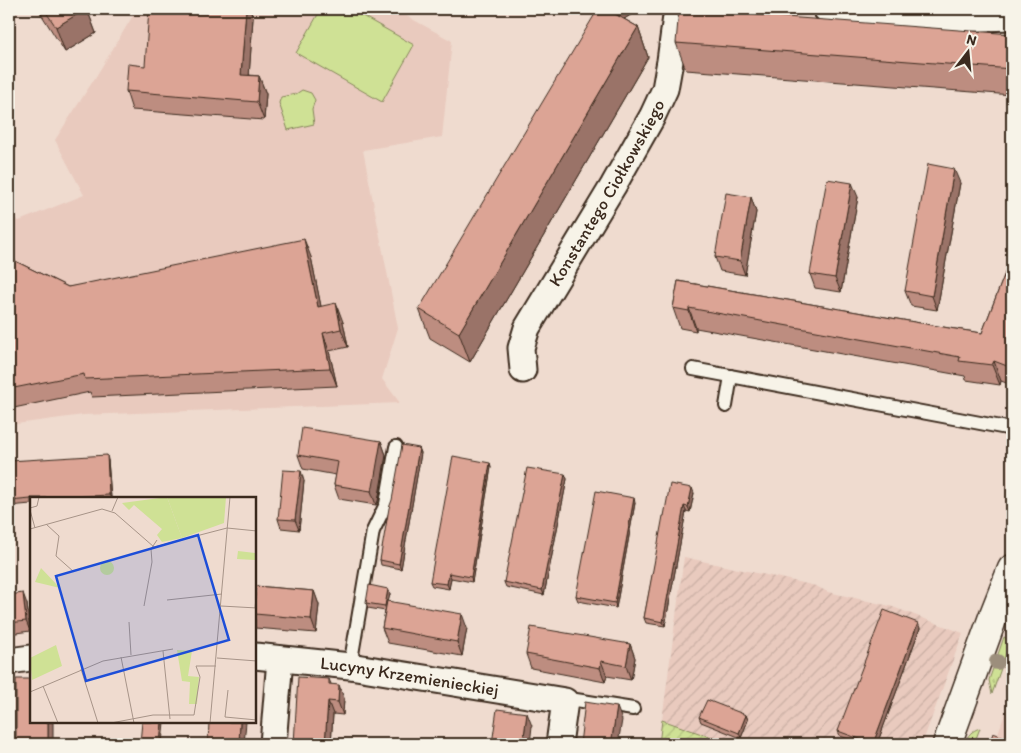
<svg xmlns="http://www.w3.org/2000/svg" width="1021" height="753" font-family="Itim,sans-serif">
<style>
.built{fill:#e9cabe}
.industrial{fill:url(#industrial-furrows)}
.grass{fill:url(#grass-tufts);stroke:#85865a}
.park{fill:#cfe195;stroke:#85865a}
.garden{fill:url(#garden-furrows);stroke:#85865a}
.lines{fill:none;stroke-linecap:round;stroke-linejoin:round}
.service-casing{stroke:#3b2a1e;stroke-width:16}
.minor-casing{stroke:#3b2a1e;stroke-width:29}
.tertiary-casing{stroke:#3b2a1e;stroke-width:31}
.service{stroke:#f7f3e8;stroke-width:12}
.minor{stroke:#f7f3e8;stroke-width:25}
.tertiary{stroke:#f7f3e8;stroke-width:28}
.tree{fill:#9c8e7b}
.wall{fill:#bd8d80;stroke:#3b2a1e}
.shaded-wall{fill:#9a7368;stroke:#3b2a1e}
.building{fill:#dca495;stroke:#3b2a1e}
.labels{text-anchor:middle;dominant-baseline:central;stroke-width:4;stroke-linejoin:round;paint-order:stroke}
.street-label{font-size:18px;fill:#3b2a1e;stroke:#f7f3e8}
.inset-road{fill:none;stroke:#a79488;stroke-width:1}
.view{fill:#1d4ed8;fill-opacity:0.15;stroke:#1d4ed8;stroke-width:2.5}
.inset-edge{fill:none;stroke:#3b2a1e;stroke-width:2.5}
</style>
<defs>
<pattern id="industrial-furrows" width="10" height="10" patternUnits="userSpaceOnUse" patternTransform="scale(1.25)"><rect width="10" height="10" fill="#e9cabe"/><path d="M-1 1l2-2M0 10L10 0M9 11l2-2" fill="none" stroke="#c9aea3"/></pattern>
<pattern id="grass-tufts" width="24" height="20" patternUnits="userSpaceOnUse" patternTransform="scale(1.25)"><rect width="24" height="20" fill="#cfe195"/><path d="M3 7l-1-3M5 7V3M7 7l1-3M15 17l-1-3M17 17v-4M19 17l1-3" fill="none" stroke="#b3c180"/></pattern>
<pattern id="garden-furrows" width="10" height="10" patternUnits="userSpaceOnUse" patternTransform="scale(1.25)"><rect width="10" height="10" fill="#cfe195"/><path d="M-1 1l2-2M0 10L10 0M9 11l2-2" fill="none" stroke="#b3c180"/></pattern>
</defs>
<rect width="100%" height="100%" fill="#efdbcf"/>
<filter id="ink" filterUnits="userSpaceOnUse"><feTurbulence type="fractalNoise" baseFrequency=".02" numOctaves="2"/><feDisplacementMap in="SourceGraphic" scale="10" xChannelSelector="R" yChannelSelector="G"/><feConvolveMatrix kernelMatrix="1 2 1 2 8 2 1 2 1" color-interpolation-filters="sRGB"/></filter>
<g filter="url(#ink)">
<path class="built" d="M137 9H394L452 41 442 137 363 150 398 328 382 379 400 403 83 415 9 425V216L19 221 84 195 55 140 95 78Z
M1012 694V742L997 736Z"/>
<path class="industrial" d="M684 557 816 586 828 592 890 606 963 633 922 744H730L662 720Z"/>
<path class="grass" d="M1004 637 1011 640 992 694 989 680Z
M980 728 974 744H964C968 735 971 731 980 728Z"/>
<path class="park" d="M321 9H350L414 45 382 102 296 53Z
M302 90 311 93 315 100 312 109 314 124 288 130 279 103 281 97 296 94Z"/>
<path class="garden" d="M662 720 730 744H659Z"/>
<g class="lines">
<g class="service-casing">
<path id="service" d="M693 369 1012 429
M726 406 731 376
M350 666 373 531 386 504 396 447
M565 701 576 700 633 709"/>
</g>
<g class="minor-casing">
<g id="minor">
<path d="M826 9 949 19 1012 17"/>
<path id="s1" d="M523 370 521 348 527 328 613 186 652 117 665 89 670 61 677 9"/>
<path id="s2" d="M255 656 350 666 565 701 559 744"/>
<path d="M9 661 31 658"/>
<path d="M273 744 280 659"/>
</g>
</g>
<g class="tertiary-casing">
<path id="tertiary" d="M947 744 993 617 1012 569"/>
</g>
<use href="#service" class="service"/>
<use href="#minor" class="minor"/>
<use href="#tertiary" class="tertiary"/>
</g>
<circle class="tree" cx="997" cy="662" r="8"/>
<path class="wall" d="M38 9H87L96 33 65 52Z
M613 9H640L624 19 638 27 648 57 470 362 430 338 419 309 617 15Z
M253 18 249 75 259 76 266 94 264 120 132 110 126 91 145 66Z
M1012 34V95L686 70 676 43Z
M960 183 937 310 911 306 905 291Z
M751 197 756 212 745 275 720 271 715 257Z
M858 197 841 292 815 288 810 274Z
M1012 255V385L1001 381 1000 385 966 380 965 376 696 328V331L680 328 673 308 678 281 949 328 982 333Z
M311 257 321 307 343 322 348 347 329 351 337 386 92 397 90 392 9 409V258L68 287Z
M381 441 386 455 378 501 376 505 339 499 334 485 336 475 303 469 298 455Z
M419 448 421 453 401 569 381 565 380 560Z
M108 460 111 498H31V504L9 506V461Z
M490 463 491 467 472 582 451 578 449 589 432 586 430 582Z
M565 474 567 479 544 595 506 587 504 582Z
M304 481 299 530 281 528 278 519Z
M694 493 690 512 686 511 665 626 646 623 644 618 664 516Z
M635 503 616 608 578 601 576 596Z
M255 586 314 591 319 605 316 633 255 628Z
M388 589 390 594 388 601 467 628 462 656 388 643 382 628 385 611 368 608 366 603Z
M9 595 27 604 30 631 9 634Z
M920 628 877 744H863L840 736 838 731Z
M630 644 635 658 631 680 607 676 605 682 531 668 526 654Z
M329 679 331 684 344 698 343 715 333 714 331 744H294Z
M746 715 748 720 741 738 701 722 699 717Z"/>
<path class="shaded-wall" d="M86 9H87L96 33 65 52 56 27Z
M246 9H250L253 18 248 93 241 75Z
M616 9H640L621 21Z
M638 27 648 57 470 362 459 333Z
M259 76 266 94 264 120 257 102Z
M954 169 960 183 937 310 932 296Z
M852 183 858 197 841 292 835 278Z
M751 197 756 212 745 275 740 261Z
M304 239 311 257 325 326 318 307Z
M336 303 343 322 348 347 341 329Z
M689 308 696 328V331L689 311Z
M323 333 329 351 337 386 330 368Z
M1012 352V381L1007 366Z
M994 361 1001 381 1000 385 992 365Z
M381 441 386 455 378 501 376 505 371 491Z
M419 448 421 453 401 569 399 564Z
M107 455 108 460 111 498 109 495Z
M490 463 491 467 472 582 471 577Z
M301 471 304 481 299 530 295 520Z
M565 474 567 479 544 595 542 590Z
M692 488 694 493 690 512 688 507Z
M634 498 635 503 616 608 615 603Z
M684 506 686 511 665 626 663 622Z
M449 573 451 578 449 589 447 584Z
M388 589 390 594 386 611 385 606Z
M314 591 319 605 316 633 311 619Z
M23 593 27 604 30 631 26 621Z
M462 614 467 628 462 656 457 642Z
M918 623 920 628 877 744H873Z
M630 644 635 658 631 680 626 666Z
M601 661 607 676 605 682 600 668Z
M339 685 344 698 343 715 338 702Z
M328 701 333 714 331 744H325Z
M617 707 622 720 618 744H611Z
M527 713 532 726 530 744H523Z
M746 715 748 720 741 738 739 733Z
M48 722H53V744H48Z
M162 722H164L162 744H160Z
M240 722H246L244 744H239Z"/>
<path class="building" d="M44 9H86L56 27Z
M149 9H246L241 75 259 76 257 102 126 91 128 64 145 66Z
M598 9H606L638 27 459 333 419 309Z
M679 9 1012 34V69L676 43Z
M928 164 954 169 932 296 905 291Z
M827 179 852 183 835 278 810 274Z
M726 193 751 197 740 261 715 257Z
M304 239 318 307 336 303 341 329 323 333 330 368 85 379 84 374 9 389V258L68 287Z
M1012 255V352L1007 366 994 361 992 365 959 361 960 357 689 308V311L673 308 678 281 949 328 982 333Z
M302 428 381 441 373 487 371 491 334 485 338 462 298 455Z
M402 445 419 448 399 564 380 560 389 508 392 500Z
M107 455 109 495 52 498H31V499L9 501V461Z
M453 456 490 463 471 577 449 573 447 584 430 582Z
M527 468 565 474 542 590 504 582Z
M283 470 301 471 295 520 278 519Z
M670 484 692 488 688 507 684 506 663 622 644 618 663 516H664Z
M596 491 634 498 615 603 576 596Z
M369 585 388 589 385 606 366 603Z
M255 586 314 591 311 619 255 614Z
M23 593 26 621 9 623V595Z
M387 601 462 614 457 642 382 628Z
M884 610 918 623 873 744 838 731Z
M531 627 630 644 626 666 601 661 600 668 526 654Z
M298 677 329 679V684L339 685 338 702 328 701 325 744H294Z
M16 679H31V722H48V744H16Z
M707 700 746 715 739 733 699 717Z
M585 702 617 707 611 744H580Z
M497 709 527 713 523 744H492Z
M142 722H162L160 744 140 743Z
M209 722H240L239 744H208Z
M993 733 1012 740V744H989Z"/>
</g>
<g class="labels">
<g class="street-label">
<text stroke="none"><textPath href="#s1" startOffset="200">Konstantego Ciołkowskiego</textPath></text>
<text stroke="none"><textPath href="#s2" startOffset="156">Lucyny Krzemienieckiej</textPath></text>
</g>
</g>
<g transform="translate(30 497)">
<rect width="226" height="226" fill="#efdbcf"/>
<path d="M137 0 152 41 132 45 127 38 132 32 104 8 99 13 92 6ZM11 71 30 91 5 85Z" fill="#cfe195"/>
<path d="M137 0H196L194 26 152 41Z" fill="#cfe195"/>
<path d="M70 71a7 7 0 1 1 14 0a7 7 0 1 1-14 0Z" fill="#cfe195"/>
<path d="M208 54 225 56V63L207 62ZM26 148 32 169 2 183 0 161ZM147 153 162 154 158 179 169 180 167 207H159L160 185 152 184Z" fill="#cfe195"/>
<path class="inset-road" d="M0 11 7 9 9 0M0 13 5 31M82 14 88 0M16 27 29 39 26 59 44 75M0 32 72 12 85 16 124 50 197 31 227 34M137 103 192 97M114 109 122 65 121 52 127 43M191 109 227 111M225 111 227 91M99 125 101 158M133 154 140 222M91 160 104 226M187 161 227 164M51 172 68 226M13 189 28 226M198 193 195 220 227 223M0 195 73 164 143 152M81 226 123 218H164L170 180 166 169H186M180 226 200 0"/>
<path class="view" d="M168 38 199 143 56 184 26 79Z"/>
<rect width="226" height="226" class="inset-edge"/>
</g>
<rect width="1021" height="753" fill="none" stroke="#f7f3e8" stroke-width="30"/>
<rect x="15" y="15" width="991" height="723" fill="none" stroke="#3b2a1e" stroke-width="2" filter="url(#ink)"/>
<g transform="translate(968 52) rotate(16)" stroke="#f7f3e8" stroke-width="4" paint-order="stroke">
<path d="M0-4L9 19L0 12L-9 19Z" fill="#3b2a1e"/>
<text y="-8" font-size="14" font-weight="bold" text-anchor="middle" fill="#3b2a1e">N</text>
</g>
</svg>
